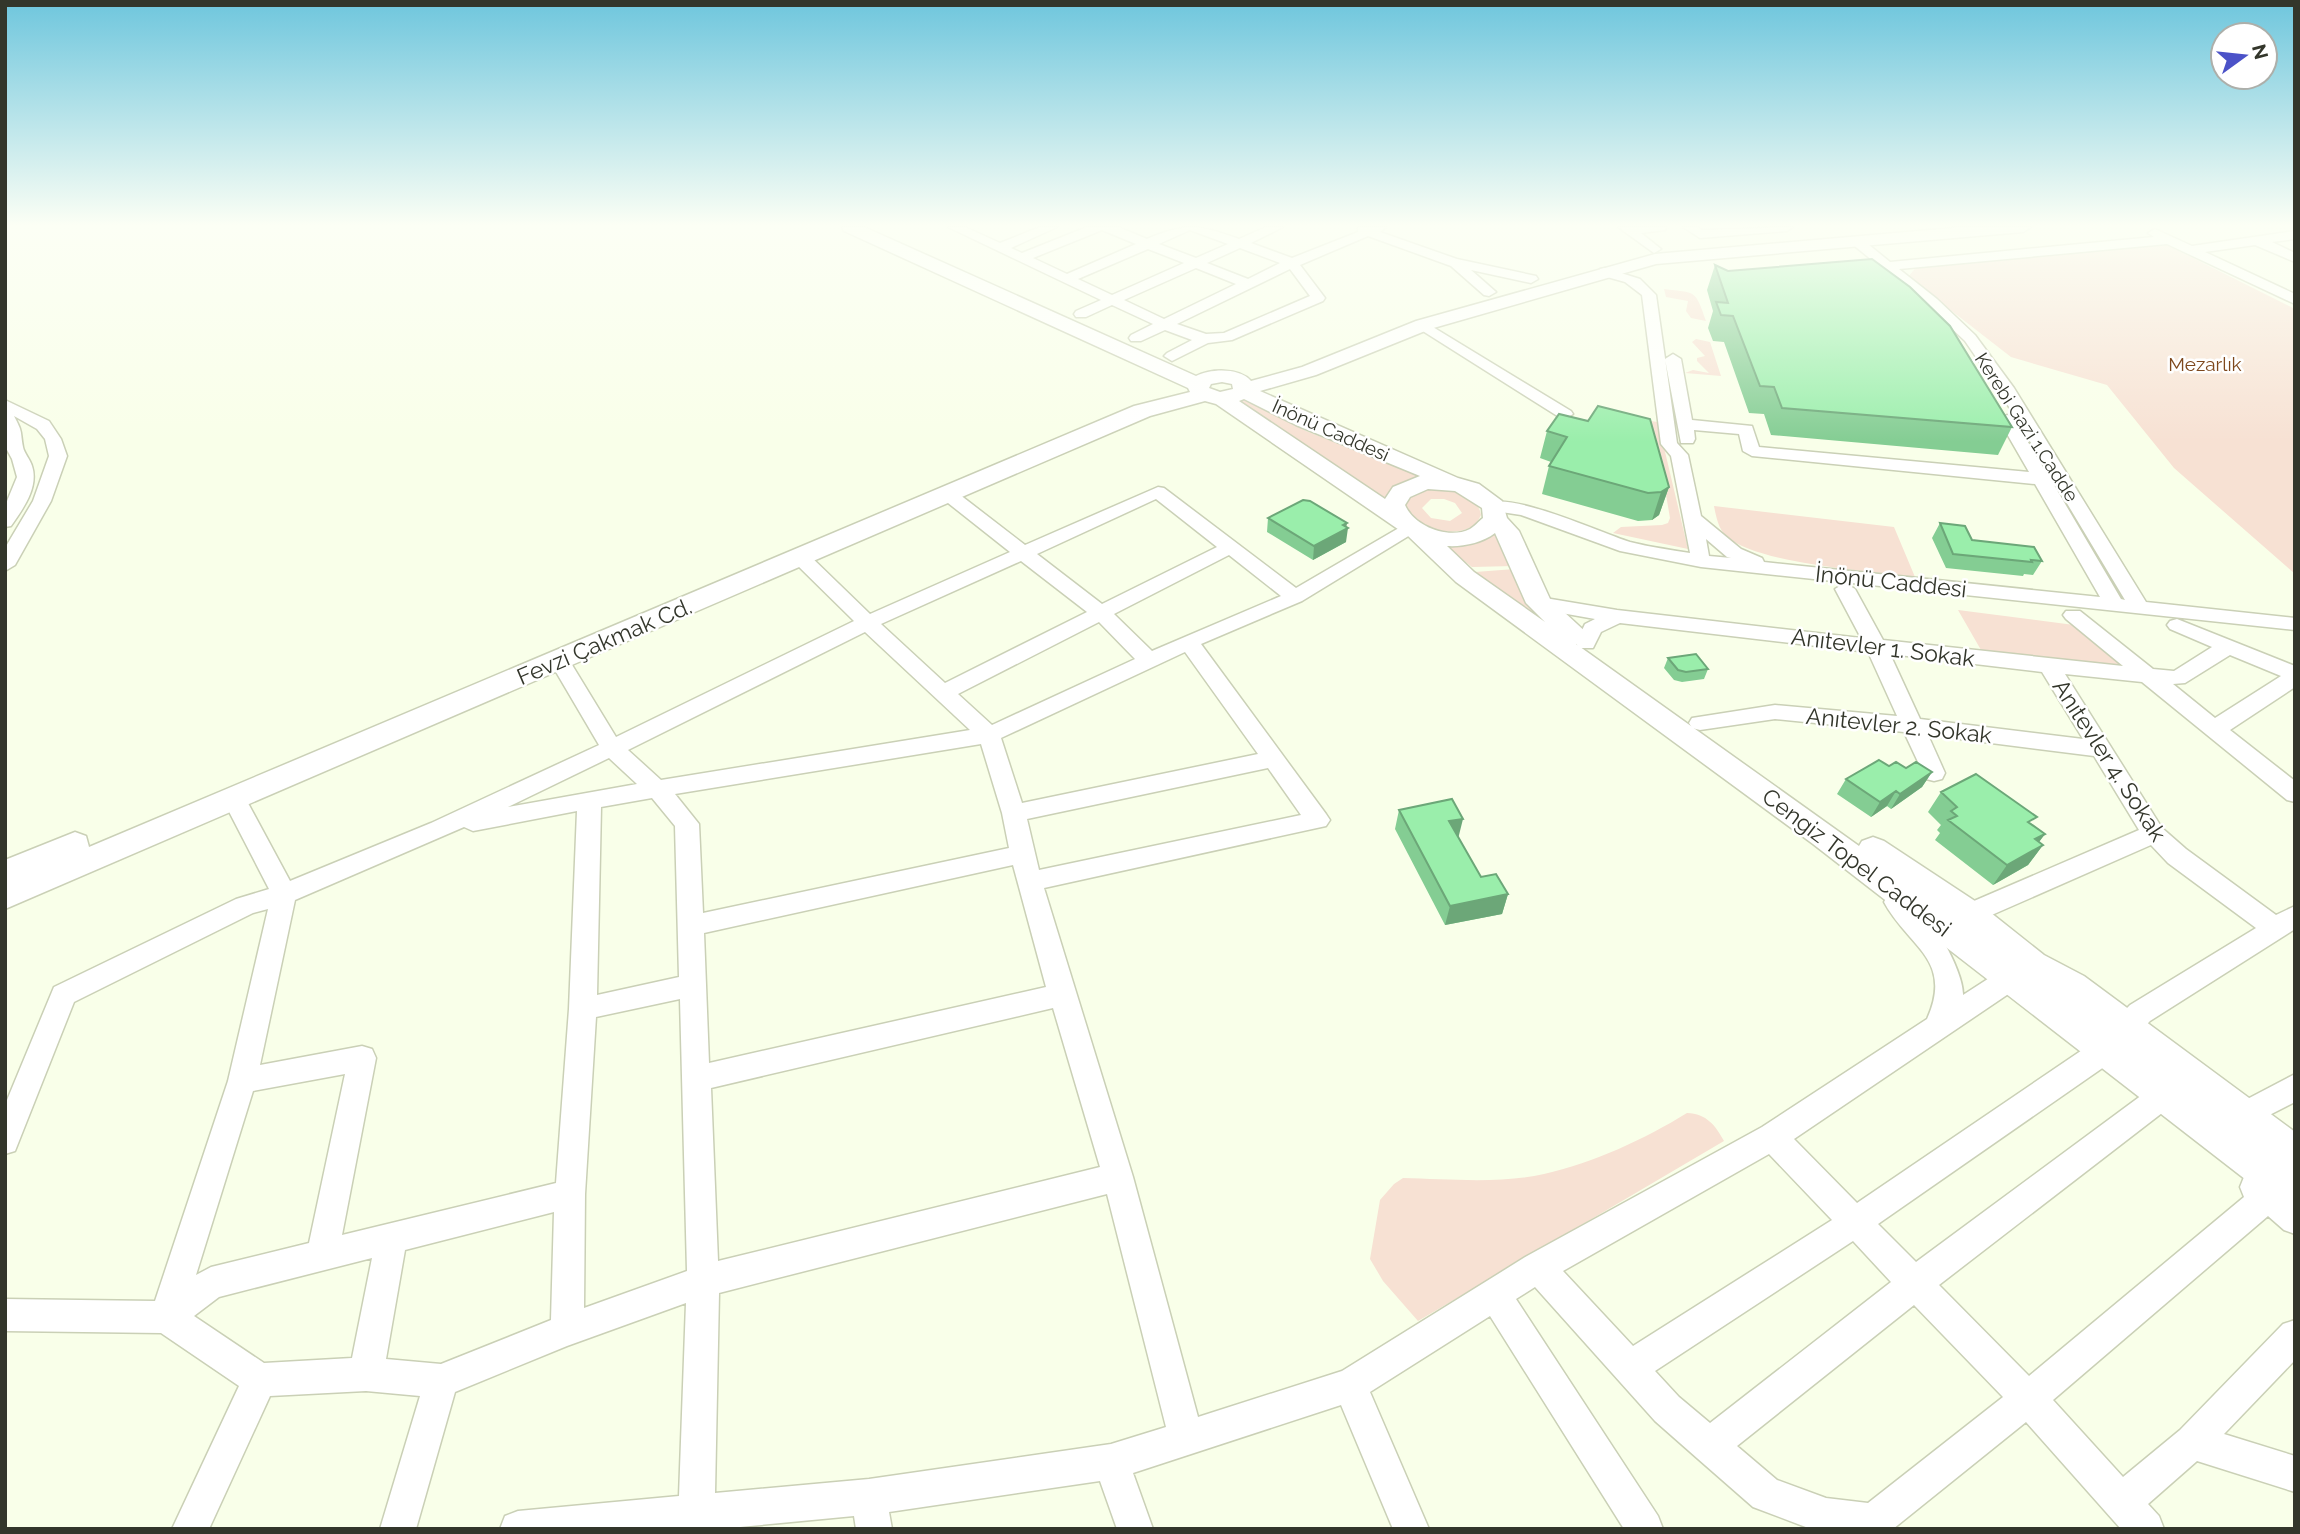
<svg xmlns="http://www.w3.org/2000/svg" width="2300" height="1534" font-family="Raleway,sans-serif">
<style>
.green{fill:#f7e1d3;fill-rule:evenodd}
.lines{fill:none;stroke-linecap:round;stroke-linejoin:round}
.minor-casing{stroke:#cad0b6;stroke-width:3}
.major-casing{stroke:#cad0b6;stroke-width:3}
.minor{fill:#fff;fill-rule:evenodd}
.major{fill:#fff;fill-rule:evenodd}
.wall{fill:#84cd93}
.shaded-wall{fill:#6ca778}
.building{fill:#9aeeab;stroke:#6ca778;stroke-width:2}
.labels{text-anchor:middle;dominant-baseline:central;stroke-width:5;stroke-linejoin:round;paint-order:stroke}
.far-park-label{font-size:19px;fill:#7e481d;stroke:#fff}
.far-street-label{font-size:19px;fill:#33362b;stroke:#fff}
.street-label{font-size:23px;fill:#33362b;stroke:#fff}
</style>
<rect width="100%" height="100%" fill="#f9ffe9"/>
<path class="green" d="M2163 243 2295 309V574L2174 468 2107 385 2011 357 1908 277 1918 265Z
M1664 289C1696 293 1695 289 1706 321L1691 318 1686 311 1688 301 1666 297Z
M1696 339 1710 342 1721 376 1685 373 1693 370 1709 373 1697 361V358L1705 356 1692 342Z
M1247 399 1306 431 1427 479 1383 502 1241 402Z
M1642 420 1658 422 1688 549 1613 533 1621 527 1662 525 1668 523 1670 518 1658 448Z
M1439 489C1456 491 1478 496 1481 515 1471 539 1437 532 1418 524L1404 506C1410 491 1425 490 1439 489ZM1431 499H1444L1455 503 1462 513 1450 521 1431 518 1422 508Z
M1714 506 1894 527 1915 577C1870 571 1757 564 1726 536 1718 528 1716 516 1714 506Z
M1500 534 1514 566 1472 567 1441 543Z
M1515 569 1527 601 1542 622 1480 582 1475 572Z
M1958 610 2074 625 2125 667 1981 650Z
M1687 1113C1707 1114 1715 1125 1724 1141L1418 1321 1383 1281 1370 1259 1380 1200 1394 1184 1403 1178C1447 1179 1501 1184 1544 1174 1593 1163 1645 1139 1687 1113Z"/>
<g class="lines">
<g class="minor-casing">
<path id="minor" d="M948 227H965L1000 243 1040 227H1057L1011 248 1022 253 1087 227H1118L1147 239C1187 222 1199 225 1239 239L1266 227H1283L1251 243 1292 258 1358 232V227H1386L1380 232 1457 259 1536 276 1538 279 1531 283 1471 270 1496 292 1489 296 1484 295 1451 266 1368 236 1300 265 1325 298 1323 301 1232 340 1208 343 1172 361 1164 356 1167 353 1192 340 1165 330 1141 341H1131L1129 338 1131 335 1153 324 1112 305 1086 317H1076L1074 314 1076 311 1101 300ZM1102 230 1136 244 1067 274 1033 258ZM1190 230 1228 244 1196 258 1159 244ZM1240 248 1280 263 1248 279 1207 263ZM1148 249 1184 263 1112 295 1078 279ZM1196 268 1236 284 1164 319 1124 300ZM1290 269 1310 296 1224 333 1206 334 1177 324Z
M1618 227H1666L1665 230 1641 233 1661 249 1654 253Z
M1683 227H1698L1702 230 1793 227 1787 231 1700 238Z
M2155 229 2192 246 2295 231V239L2272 242 2295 253V262L2255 245 2205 252 2295 294V304L2167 244 1899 269 1937 299 1975 335 2014 388 2146 602 2295 618V630L1701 567 1620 551 1521 515 1488 510 1485 506C1502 487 1606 535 1630 542 1650 547 1670 550 1690 553L1671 456 1661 444 1642 295 1625 282 1600 275V269L1605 268 1640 279 1656 295 1677 443 1688 455 1701 516 1741 549 1762 558 1764 562 2100 597 2035 484 1752 456 1743 451 1739 434 1694 430 1695 439 1693 443H1681L1665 359 1673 354 1681 359 1692 420 1752 426 1759 447 2029 472 1999 420 2007 415 2013 417 2047 474H2050L1998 389 1965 341 1927 305 1851 243 1858 239 1863 240 1890 262 2154 237 2148 233ZM2054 485H2056L2125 600 2121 599ZM1706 539 1727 557 1731 558 1709 556Z
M1423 321 1571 411 1573 414 1565 419 1559 417 1418 328 1416 325Z
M5 400 49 421 61 439 67 456 51 501 15 565 5 571V548L33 501 49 456 45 439 37 429 14 416C23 433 20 430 23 447 24 453 30 459 32 466 39 487 23 509 11 526L5 527V506L17 477 12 459 6 448Z
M1158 487 1164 488 1296 588 1404 525 1411 523 1420 529 1302 601 1201 644 1326 814 1330 820 1326 826 1044 888 1133 1177 1198 1417 1342 1371 1527 1256 1762 1127 1927 1019C1954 959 1908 947 1884 902L1888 895C1894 893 1898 891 1904 894 1927 906 1964 970 1963 995L2014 962 2023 959 2032 962 2036 970 2032 978 1794 1139 1857 1203 2094 1042 2104 1039 2114 1042 2118 1051 2114 1060 1878 1224 1916 1262 2142 1095 2152 1091 2162 1095 2166 1104 2162 1113 1939 1285 2029 1376 2244 1197 2240 1187 2244 1177 2255 1173 2266 1177 2295 1200V1234L2284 1230 2268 1216 2053 1400 2123 1477 2180 1430 2283 1324 2295 1320V1360L2224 1434 2295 1456V1492L2197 1461 2148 1504 2159 1516 2164 1529H2121L2026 1422 1893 1529H1811L1753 1507 1697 1458 1655 1421 1535 1287 1516 1299 1658 1516 1663 1529H1624L1490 1316 1370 1392 1429 1529H1393L1341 1405 1133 1473 1153 1529H1117L1100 1481 889 1512 892 1529H856L854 1516 719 1529H500L505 1516 518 1511 679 1496 686 1303 567 1346 455 1392 416 1529H380L420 1396 366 1391 270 1396 209 1529H172L239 1386 161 1333 5 1331V1299L155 1301 228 1081 268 909 253 913 74 1002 15 1151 5 1154V1105L54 987 236 899 269 889 222 798 226 792 234 790 242 792 290 881 431 823 599 745 549 660 552 655H566L616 737 854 621 794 562 792 558 794 554H808L870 614 1010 552 943 499 940 495 943 491H955L1025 545ZM1156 499 1217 547 1102 604 1037 554ZM1229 555 1281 596 1152 651 1114 614ZM1021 561 1087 612 945 683 881 624ZM1099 622 1135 659 992 725 958 694ZM865 632 970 730 661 780 628 750ZM1185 652 1258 754 1022 803 1001 738ZM981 744 1002 813 1009 848 703 913 699 824 675 794ZM609 758 637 784 508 807ZM1268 768 1301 815 1039 870 1027 819ZM652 798 675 826 679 977 597 995 601 807ZM577 811 569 1009 556 1183 342 1235 376 1058 372 1049 362 1046 260 1065 295 900 464 827 473 831ZM1013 865 1046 987 709 1063 704 933ZM680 999 687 1271 584 1308 585 1194 596 1017ZM1053 1008 1100 1167 718 1261 711 1088ZM345 1074 309 1243 211 1267 196 1275 253 1091ZM1769 1154 1832 1220 1633 1346 1563 1271ZM1107 1194 1166 1427 1111 1444 869 1479 715 1493 719 1293ZM554 1212 551 1320 441 1364 386 1359 405 1250ZM1853 1241 1891 1282 1710 1423 1679 1397 1655 1371ZM372 1258 352 1358 264 1363 194 1316 219 1297ZM1914 1305 2003 1397 1868 1503 1826 1498 1777 1480 1737 1446Z
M1845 583 1855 589 1883 640 2123 666 2066 619 2063 615 2066 611H2080L2153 669 2174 671 2212 647 2170 629 2167 625 2170 621 2177 619 2295 666V687L2230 730 2295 781V802L2287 800 2142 682 2065 674 2162 828 2186 849 2276 915 2295 906V929L2150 1021C2139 1032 2132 1041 2116 1035L2112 1027 2116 1019 2130 1005 2256 928 2168 863 2151 845 1978 921 1969 924 1960 921 1956 914 1960 907 2139 830 2094 756 1928 735 1945 773 1942 779 1934 781 1926 779 1904 732 1775 719 1700 730 1692 728 1689 723 1692 718 1775 705 1897 716 1868 652 1620 623 1601 632 1593 648H1579L1576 643 1585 624 1595 619 1539 609 1532 607 1529 603 1532 599 1539 597 1617 610 1861 638 1835 589ZM1890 654 2042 672 2083 739 1920 719ZM2230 655 2281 676 2215 718 2173 684 2185 683Z
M2295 1074V1102L2244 1128 2234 1124 2229 1115 2234 1106Z"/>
</g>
<g class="major-casing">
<path id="major" d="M842 227H864L1196 376C1210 369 1239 367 1251 381L1302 367 1416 321 1655 254 1964 227H2031L2023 232 1656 264 1430 329 1316 375 1260 391 1458 478 1479 484 1502 501 1507 518 1519 531 1550 599 1590 636 1586 642 1576 644 1859 846 1862 841 1873 837 1884 841 1981 905 2044 955 2084 976 2295 1132V1213L2281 1207 1813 844 1456 582 1408 536 1216 404 1205 401 1150 416 5 909V860L75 832 86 836 89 847 1134 406 1190 392 1188 388 844 231ZM1222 382 1232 384 1233 389 1220 392 1209 388 1211 384ZM1244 399 1296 425 1420 476 1393 487 1385 499 1239 401ZM1428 489 1455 491 1482 508 1483 518C1479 521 1474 527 1470 529 1448 540 1414 526 1405 505L1410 497ZM1495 533 1526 603 1545 622 1474 572 1447 546C1463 547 1482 543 1495 533Z"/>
</g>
<use href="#minor" class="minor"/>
<use href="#major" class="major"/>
</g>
<path class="wall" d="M1715 265 2012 427 1998 455 1771 435 1764 414 1749 413 1724 342 1713 341 1708 328 1713 311 1707 290Z
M1559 414 1669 487 1659 515 1652 520 1638 521 1542 494 1549 466 1551 462 1540 458 1547 431Z
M1268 518 1346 526V542L1313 560 1267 532Z
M1940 523 1972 540 2042 561 2033 575 2024 574 2023 576 1946 568 1932 538Z
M1668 658 1708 669 1704 679 1682 682 1674 680 1664 668Z
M1906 768 1932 772 1922 787 1891 809 1887 806 1871 817 1837 794 1846 779Z
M1941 792 2032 824 2045 834 2039 842 2043 845 2028 865 1993 885 1935 840 1940 833 1937 830 1941 825 1928 812Z
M1399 810 1458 837 1481 877 1508 894 1502 914 1445 925 1395 829Z"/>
<path class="shaded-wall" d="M1669 487 1659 515 1652 520 1661 492Z
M1347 523 1346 529 1348 528 1346 542 1313 560 1314 546Z
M1932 772 1922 787 1891 809 1900 794Z
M1896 791 1887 806 1871 817 1880 802Z
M1463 819 1458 839 1449 821Z
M2045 834 2032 851 2043 845 2028 865 1993 885 2007 865 2035 839Z
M1508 894 1502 914 1445 925 1450 906Z"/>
<path class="building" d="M1872 259 1910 287 1950 326 2012 427 1782 408 1774 387 1760 386 1733 316 1721 315 1716 302 1728 303 1715 265 1728 271Z
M1598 406 1650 419 1669 487 1661 492 1648 493 1549 466 1567 437 1547 431 1559 414 1588 421Z
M1303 500 1310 501 1347 523 1343 525 1348 528 1314 546 1268 518Z
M1940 523 1965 526 1972 540 2034 547 2042 561 2031 560 2032 562 1953 554Z
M1696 654 1708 669 1686 672 1678 670 1668 658Z
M1879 760 1889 766 1896 762 1906 768 1916 762 1932 772 1900 794 1896 791 1880 802 1846 779Z
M1976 774 2037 817 2028 822 2045 834 2035 839 2043 845 2007 865 1948 820 1957 816 1951 811 1957 807 1941 792Z
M1452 799 1463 819 1449 821 1481 877 1496 874 1508 894 1450 906 1399 810Z"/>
<linearGradient id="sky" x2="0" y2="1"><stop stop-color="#6ec6dd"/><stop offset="0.51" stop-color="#fcfff5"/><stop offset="1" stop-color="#fcfff5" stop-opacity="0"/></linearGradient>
<rect width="2300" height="442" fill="url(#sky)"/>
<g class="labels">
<g class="far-park-label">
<text x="2205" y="364">Mezarlık</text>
</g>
<g class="far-street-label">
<text transform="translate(2027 427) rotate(57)">Kerebi Gazi 1.Cadde</text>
<text transform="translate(1331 430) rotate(24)">İnönü Caddesi</text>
</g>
<g class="street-label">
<text transform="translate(1891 581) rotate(6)">İnönü Caddesi</text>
<text transform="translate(604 641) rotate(-23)">Fevzi Çakmak Cd.</text>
<text transform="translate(1883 647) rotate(7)">Anıtevler 1. Sokak</text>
<text transform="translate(1899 725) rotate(6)">Anıtevler 2. Sokak</text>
<text transform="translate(2110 760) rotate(57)">Anıtevler 4. Sokak</text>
<text transform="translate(1857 862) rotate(37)">Cengiz Topel Caddesi</text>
</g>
</g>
<rect width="2300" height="1534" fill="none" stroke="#33362b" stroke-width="14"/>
<g transform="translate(2244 56) rotate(75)"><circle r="33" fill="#ffffff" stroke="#adafaa" stroke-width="2"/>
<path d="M0-5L12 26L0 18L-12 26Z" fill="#4b52c8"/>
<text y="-10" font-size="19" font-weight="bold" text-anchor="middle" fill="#33362b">N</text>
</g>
</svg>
